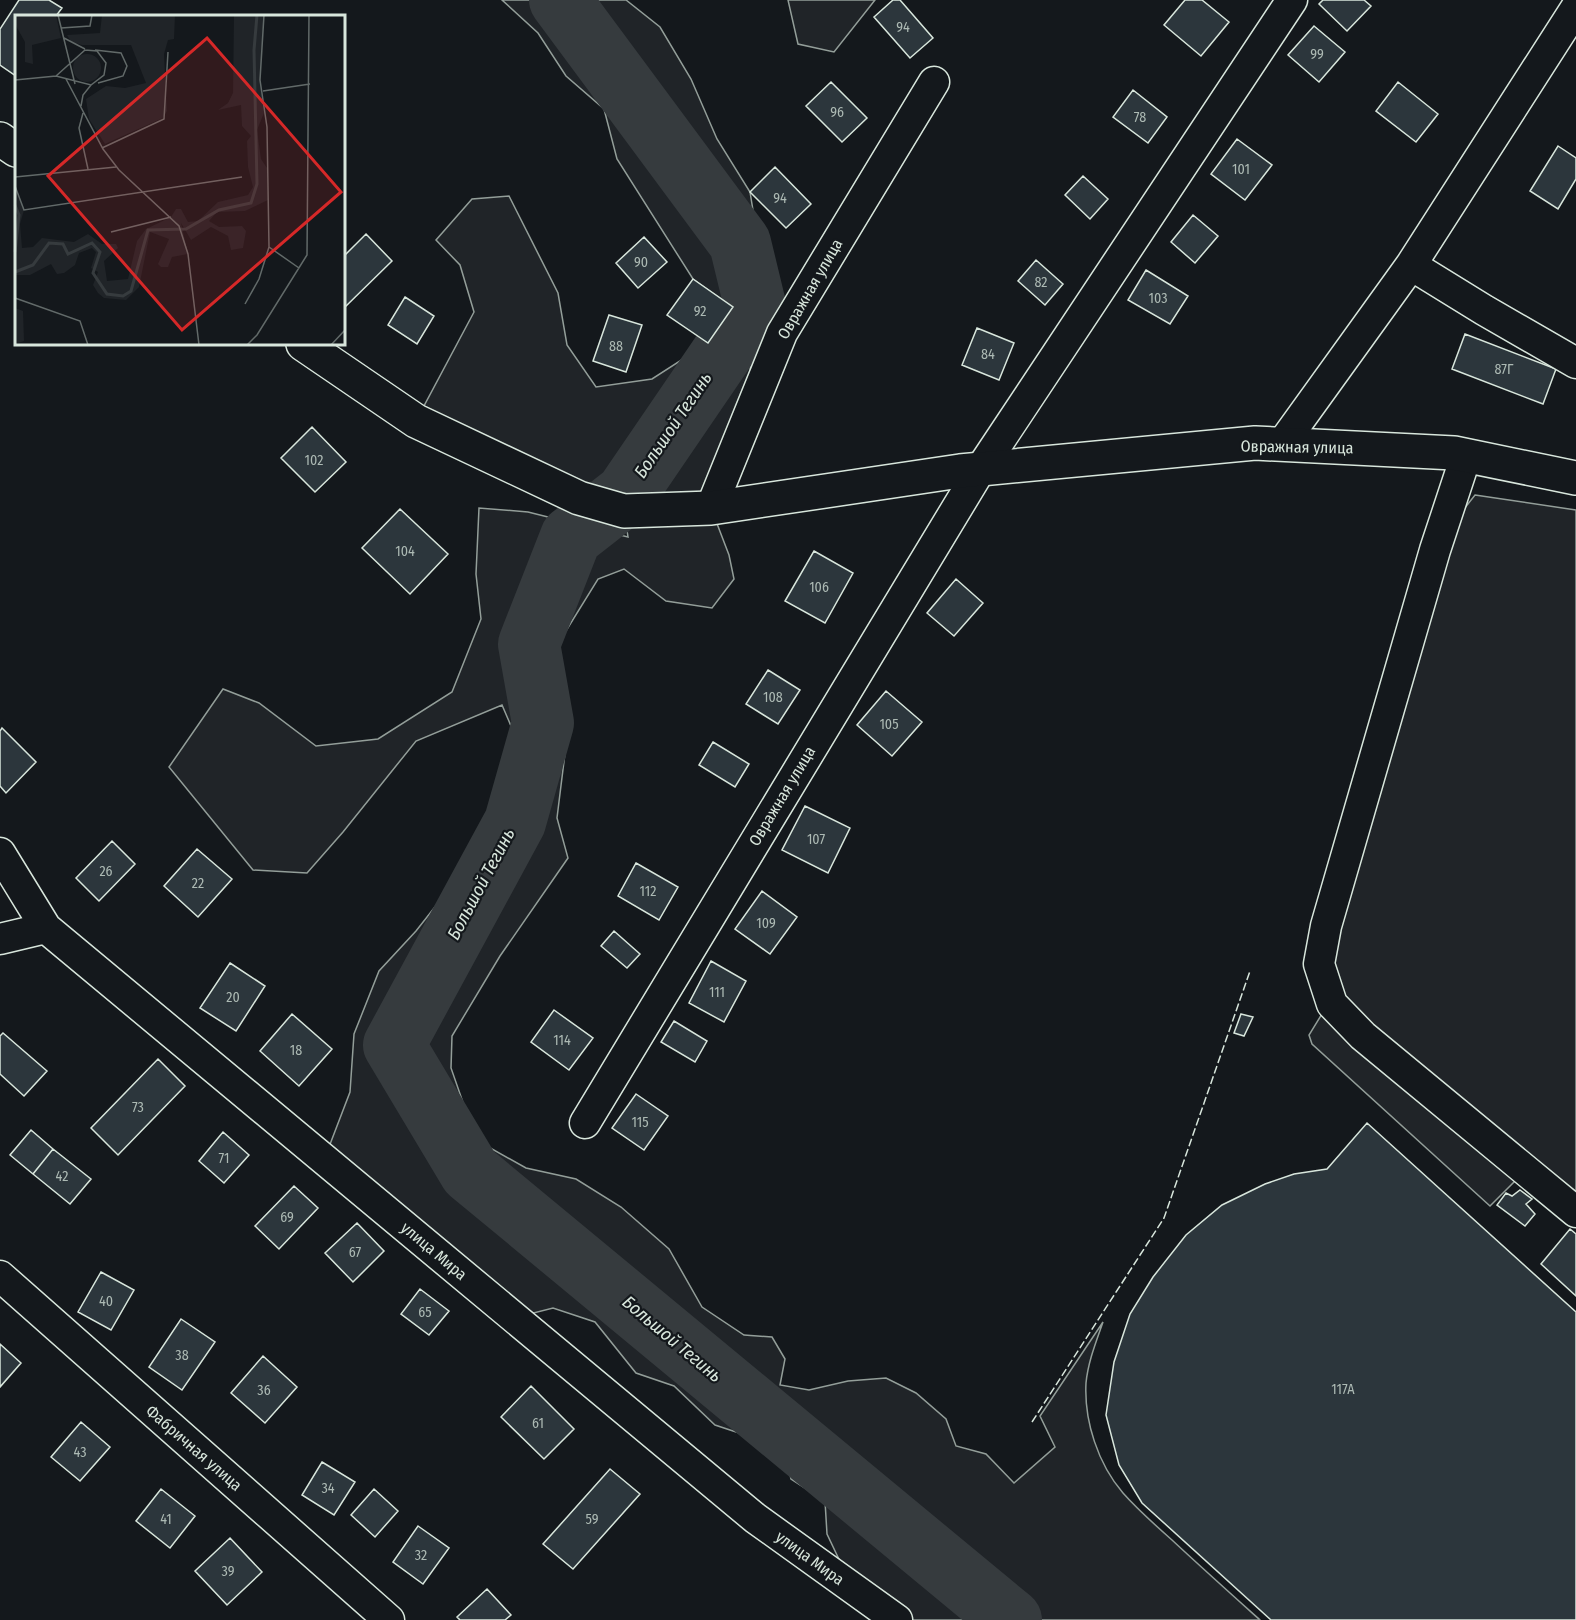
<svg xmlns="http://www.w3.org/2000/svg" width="1576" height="1620" font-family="'Fira Sans Condensed',sans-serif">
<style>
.green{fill:#202428;stroke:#939e99;stroke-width:1.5}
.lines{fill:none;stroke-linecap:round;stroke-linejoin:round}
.river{stroke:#363b3e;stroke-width:62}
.building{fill:#2c363c;stroke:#d8e6dc;stroke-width:1.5}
.minor-casing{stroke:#d8e6dc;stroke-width:33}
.tertiary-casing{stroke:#d8e6dc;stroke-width:36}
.minor{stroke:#14181c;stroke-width:30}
.tertiary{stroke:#14181c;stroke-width:33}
.fence{stroke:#d8e6dc;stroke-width:1.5;stroke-dasharray:8 3;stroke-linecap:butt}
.labels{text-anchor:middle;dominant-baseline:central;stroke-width:4.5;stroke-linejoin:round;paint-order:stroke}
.number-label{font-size:14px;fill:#adbab4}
.street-label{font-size:16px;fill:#d8e6dc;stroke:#14181c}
.water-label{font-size:18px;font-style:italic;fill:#d8e6dc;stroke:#14181c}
.inset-river{fill:none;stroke:#363b3e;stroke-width:3}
.inset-road{fill:none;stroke:#626a69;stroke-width:1.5}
.view{fill:#d62828;fill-opacity:0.15;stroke:#d62828;stroke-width:3}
.inset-edge{fill:none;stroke:#d8e6dc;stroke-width:3}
</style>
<rect width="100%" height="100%" fill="#14181c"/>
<path class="green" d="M502 0H626L660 27 691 79 717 139 750 192 760 253 775 303 749 357 754 403 711 508 729 555 734 579 712 608 666 601 624 569 598 579 556 647 567 737 557 818 568 858 500 956 452 1036 451 1068 476 1140 526 1168 576 1179 621 1207 669 1249 702 1307 744 1335 772 1337 785 1359 780 1385 809 1390 848 1381 886 1378 916 1393 946 1419 956 1446 986 1454 1014 1483 1055 1447 1040 1416 1103 1322C1096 1342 1088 1362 1086 1383 1084 1421 1098 1464 1123 1493 1138 1510 1155 1525 1172 1540 1201 1567 1230 1593 1260 1620H905L846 1574 827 1534 825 1501 791 1479 784 1448 715 1425 674 1386 636 1373 595 1322 553 1308 514 1318 324 1160 350 1092 354 1034 379 971 416 931 468 865 509 801 517 740 502 705 416 741 343 832 307 873 253 870 169 767 223 689 259 703 316 746 378 739 452 692 481 619 476 574 479 508 528 512 628 537 624 511 416 421 474 312 460 265 436 240 472 199 509 196 558 293 567 345 596 387 652 379 708 343 733 308 693 279 617 159 604 109 566 76 538 33Z
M788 0H875L834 52 798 44Z
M1475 495 1576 510V1192L1356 1020 1336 987 1332 964 1335 932 1457 518Z
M1325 1009 1521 1175 1490 1206 1312 1044 1309 1035Z"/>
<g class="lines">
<path class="river" d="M560 0 740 243 755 305 626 494 571 537 529 644 543 723 515 822 394 1045 470 1172 1011 1620"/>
</g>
<path class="building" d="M19 0H49L62 8 56 16H16V76L0 65V29Z
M893 0H900L933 38 910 58 874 17Z
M1185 0H1202L1229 22 1201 56 1164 25Z
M1323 0H1364L1371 6 1347 31 1319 4Z
M1314 26 1345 52 1319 82 1288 55Z
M831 82 867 118 842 142 806 106Z
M1398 82 1438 114 1416 142 1376 111Z
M1133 90 1167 117 1148 143 1113 117Z
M1237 139 1272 165 1245 200 1211 174Z
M1558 146 1576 158V179L1558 209 1530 191Z
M775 167 811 204 786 228 750 192Z
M1083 176 1108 199 1090 219 1065 195Z
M1193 215 1218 236 1195 263 1171 242Z
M366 234 392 261 344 308V256Z
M644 237 667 262 638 288 616 263Z
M1036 260 1063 284 1045 305 1018 281Z
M1146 270 1188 296 1170 324 1128 300Z
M693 279 733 307 708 343 667 315Z
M405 297 434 316 417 344 388 325Z
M609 315 642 325 626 372 593 361Z
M977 328 1014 343 999 380 962 365Z
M1465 334 1556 369 1543 404 1452 369Z
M312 427 346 462 315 492 281 458Z
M400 509 448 554 410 594 362 548Z
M814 551 853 573 825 623 785 601Z
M956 579 983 603 954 636 927 613Z
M768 670 800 690 778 724 746 704Z
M886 691 922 722 892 756 857 725Z
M2 728 36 762 6 793 0 786V731Z
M713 742 749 764 735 787 699 765Z
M805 806 850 828 828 873 782 850Z
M112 841 135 864 99 901 76 878Z
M197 849 232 879 198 917 164 886Z
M636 863 678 887 659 920 618 896Z
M762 891 797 917 770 954 735 929Z
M614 931 640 954 627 968 601 946Z
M711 961 746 981 724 1022 689 1003Z
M230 963 265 986 236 1031 200 1008Z
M554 1010 593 1038 569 1070 531 1042Z
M292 1014 332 1049 299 1086 260 1051Z
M1241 1014 1253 1017 1244 1036 1234 1033Z
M674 1021 707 1041 695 1062 661 1042Z
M3 1033 47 1071 24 1096 0 1074V1036Z
M158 1059 185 1086 118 1155 91 1128Z
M636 1094 668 1116 644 1150 612 1128Z
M1367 1123 1576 1312V1620H1271L1142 1503 1119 1465 1106 1415 1114 1362 1130 1314 1153 1277 1186 1235 1222 1205 1265 1184 1294 1174 1327 1169Z
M31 1130 53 1149 33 1174 10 1155Z
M223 1132 249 1155 224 1183 199 1161Z
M53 1149 91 1179 70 1204 33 1174Z
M294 1186 318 1208 279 1249 255 1226Z
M1520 1190 1532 1199 1526 1204 1535 1214 1525 1226 1497 1205 1506 1193 1512 1196Z
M357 1223 384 1251 353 1282 325 1253Z
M1570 1229 1576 1234V1296L1541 1264Z
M101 1272 134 1290 111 1330 78 1312Z
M420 1289 449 1311 429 1335 401 1314Z
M181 1319 215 1342 182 1390 149 1367Z
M0 1344 21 1363 0 1387Z
M263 1356 297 1387 265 1423 231 1393Z
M531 1386 574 1429 544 1459 501 1417Z
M81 1422 110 1447 80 1481 51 1457Z
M322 1462 355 1482 334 1515 302 1495Z
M610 1469 640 1494 573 1569 543 1544Z
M161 1489 195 1516 170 1548 136 1521Z
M374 1489 398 1511 375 1537 351 1515Z
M418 1526 449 1548 423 1584 393 1562Z
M230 1538 262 1572 227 1605 195 1571Z
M487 1589 511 1615 505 1620H460L457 1617Z"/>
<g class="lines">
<g class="minor-casing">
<path id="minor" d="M1411 265 1484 310 1576 363
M1282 444 1411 265 1576 8
M1466 456 1435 550 1326 926 1319 964 1332 1004 1363 1036 1576 1212
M711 508 782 333 934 82
M0 853 46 928 755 1518 897 1620
M0 939 46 928
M585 1123 980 470 1292 0
M0 1276 389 1620"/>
</g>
<g class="tertiary-casing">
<path id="tertiary" d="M0 139 16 150
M303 344 416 421 579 498 624 511 711 508 960 471 1255 443 1454 453 1576 478"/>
</g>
<use href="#minor" class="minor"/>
<use href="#tertiary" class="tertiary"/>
<path class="fence" d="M1032 1422 1164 1218 1250 971"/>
</g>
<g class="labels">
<g class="number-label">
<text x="903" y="27">94</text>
<text x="1317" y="54">99</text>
<text x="837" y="112">96</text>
<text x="1140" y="117">78</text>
<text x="1241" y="169">101</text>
<text x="780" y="198">94</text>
<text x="641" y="262">90</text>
<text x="1041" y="282">82</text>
<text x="1158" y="298">103</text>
<text x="700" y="311">92</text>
<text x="616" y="346">88</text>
<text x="988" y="354">84</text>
<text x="1504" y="369">87Г</text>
<text x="314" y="460">102</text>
<text x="405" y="551">104</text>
<text x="819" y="587">106</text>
<text x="773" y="697">108</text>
<text x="889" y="724">105</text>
<text x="816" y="839">107</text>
<text x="106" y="871">26</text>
<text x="198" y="883">22</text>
<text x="648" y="891">112</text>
<text x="766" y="923">109</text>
<text x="717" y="992">111</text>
<text x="233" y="997">20</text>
<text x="562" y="1040">114</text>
<text x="296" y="1050">18</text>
<text x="138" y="1107">73</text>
<text x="640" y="1122">115</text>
<text x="224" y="1158">71</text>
<text x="62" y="1176">42</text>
<text x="287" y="1217">69</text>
<text x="355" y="1252">67</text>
<text x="106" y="1301">40</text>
<text x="425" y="1312">65</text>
<text x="182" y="1355">38</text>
<text x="1343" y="1389">117А</text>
<text x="264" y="1390">36</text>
<text x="538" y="1423">61</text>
<text x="80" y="1452">43</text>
<text x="328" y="1488">34</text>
<text x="166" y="1519">41</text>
<text x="592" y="1519">59</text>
<text x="421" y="1555">32</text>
<text x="228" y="1571">39</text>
</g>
<g class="street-label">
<text transform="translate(810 289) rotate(-60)">Овражная улица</text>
<text transform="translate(1297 447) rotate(1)">Овражная улица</text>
<text transform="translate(782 796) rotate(-59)">Овражная улица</text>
<text transform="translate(434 1251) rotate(40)">улица Мира</text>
<text transform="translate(194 1448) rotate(41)">Фабричная улица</text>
<text transform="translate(810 1558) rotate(36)">улица Мира</text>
</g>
<g class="water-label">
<text transform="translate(673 425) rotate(-56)">Большой Тегинь</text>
<text transform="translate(481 884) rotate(-62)">Большой Тегинь</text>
<text transform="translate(672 1339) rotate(40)">Большой Тегинь</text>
</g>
</g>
<g transform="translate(15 15)">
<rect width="330" height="330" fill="#14181c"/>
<path d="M0 0H41L46 23 17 30 18 49 10 47V27L0 9ZM87 0H160L159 24 153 25 149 39 152 96 148 103 90 129 74 104 71 84 91 71 110 73 131 68 116 30H67L56 27 52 20 85 18ZM219 0H249L245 65 249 98 242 115 246 144 252 153 253 185 230 196 202 197 194 206 204 212 227 211 231 216 228 233 216 235 213 221 196 212 176 225 166 208 173 239 157 242 153 252H146L143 249 154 224 135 217 124 272 111 285 89 283 83 278 78 270 83 257 76 253 81 237 77 233 64 238 60 250 49 258 42 259 36 249 15 260H1L0 171 9 195 5 209 7 233 18 232 27 223 59 227 73 219 87 229H101L103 233 89 246 92 266 113 264 122 226 131 214 156 202 161 194H166L173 207 183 206 203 187 233 180 238 172 233 152 232 126 236 121 227 111 226 90 203 95 213 88 218 78ZM58 53a14 14 0 1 1 28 0a14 14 0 1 1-28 0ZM0 293 8 296 9 326 0 329Z" fill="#202428"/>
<path class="inset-river" d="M0 190 4 200 0 237M0 257 18 250 34 228 48 229 53 239 77 228 85 237 78 258 92 279 108 281 116 276 133 215 171 214 204 195 236 188 242 169 239 35 242 0"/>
<path class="inset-road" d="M43 0 60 69M46 13 75 11 77 0M49 23 70 34M80 35 106 38 112 51 108 61 83 68M51 64 88 134 104 155 164 211 173 239 184 330M0 65 41 61 76 70 89 60 91 48 82 36 70 35 41 61M248 76 295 69M66 91 68 80 76 70M68 98 64 113 73 154M87 133 149 104 153 37M0 162 101 152M0 171 9 195 227 162M96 217 156 202M254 232 284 253M0 283 65 306 73 330M230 289 244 264 254 232 252 112 245 65 249 0M232 330 242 320 292 240 294 0M316 330 330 315"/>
<path class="view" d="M192 23 326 177 167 315 33 161Z"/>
<rect width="330" height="330" class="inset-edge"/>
</g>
</svg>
